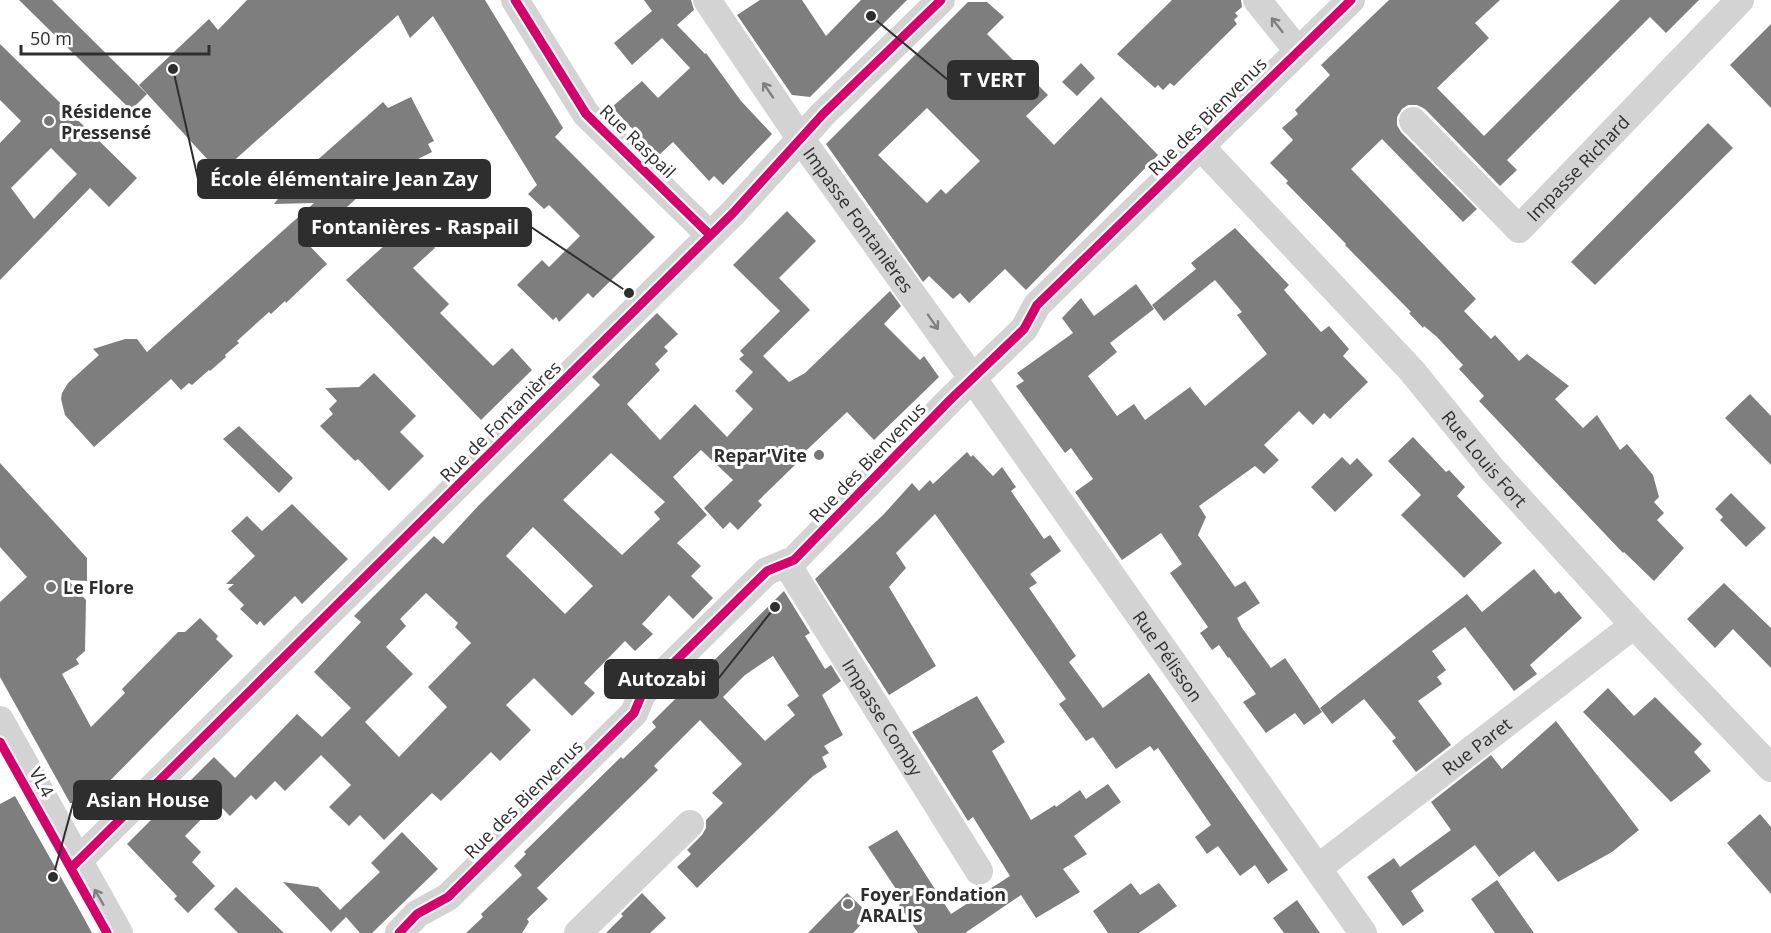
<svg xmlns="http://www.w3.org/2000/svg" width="1771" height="933" font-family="'Open Sans',sans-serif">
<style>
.building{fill:#7e7e7e;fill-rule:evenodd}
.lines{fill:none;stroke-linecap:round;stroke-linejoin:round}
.minor{stroke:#d3d3d3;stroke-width:28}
.cycleway-casing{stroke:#fff;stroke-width:13}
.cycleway{stroke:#d6006c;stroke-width:9}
.oneway{stroke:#808080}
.poi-dot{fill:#777;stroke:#fff;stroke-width:2}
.labels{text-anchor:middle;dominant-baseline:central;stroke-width:6;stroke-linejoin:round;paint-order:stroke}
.poi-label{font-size:18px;font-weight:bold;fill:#2e2e2e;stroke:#fff;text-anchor:start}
.street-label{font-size:18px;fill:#2e2e2e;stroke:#fff}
.leader{fill:none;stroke:#2e2e2e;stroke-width:2}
.callout-dot{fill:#2e2e2e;stroke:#fff;stroke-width:2}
.callout{fill:#2e2e2e;stroke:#2e2e2e;stroke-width:2}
.callout-label{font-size:20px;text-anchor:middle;font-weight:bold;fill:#fff}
</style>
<rect width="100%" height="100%" fill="#fff"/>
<path class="building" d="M19 0H52L147 94 131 110Z
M247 0H485L563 128 555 137 655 237 593 298 588 293 559 322 556 317 553 320 517 285 542 260 549 267 580 236 549 205 544 209 528 194 537 185 433 16 410 38 398 15 220 173 139 85 209 19 218 30Z
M644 0H691L694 10 677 25 705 54 706 53 741 101 772 134 723 185 714 176 709 181 673 142 658 156 612 107 642 81 658 98 690 68 662 38 632 65 614 43 652 11Z
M760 0H802L826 36 861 0H907L810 97 792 95 737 15Z
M1172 0H1241L1242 7 1235 13 1238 16 1234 20 1237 24 1174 86 1170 83 1163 90 1158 85 1155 88 1117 54Z
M1389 0H1500L1475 23 1489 38 1437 88 1484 136 1620 0H1699L1666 33 1650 17 1507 160 1517 170 1500 186 1425 109 1417 105H1408L1402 109 1397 117V125L1401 132 1477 209 1463 222 1382 139 1351 169 1476 299 1464 311 1491 339 1495 335 1519 361 1527 354 1569 386 1555 399 1583 428 1597 415 1620 450 1627 444 1653 475 1659 497 1654 502 1664 513 1657 520 1684 548 1654 581 1624 552 1623 553 1479 401 1484 396 1459 369 1463 365 1437 337 1424 326 1423 328 1409 313 1411 312 1345 245 1346 244 1286 183 1288 181 1270 163 1293 140 1282 128 1298 114 1295 110 1330 75 1321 65Z
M968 2H987L1004 17 987 34 1048 95 1026 116 1054 145 1101 97 1158 155 1026 290 1005 269 969 303 960 293 953 299 929 276 923 282 826 144ZM927 108 980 161 946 194 941 189 927 203 878 155Z
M1771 24V108L1730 65Z
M0 44 137 178 109 207 90 188 0 280V143L21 121 0 100ZM51 148 77 174 34 219 11 188Z
M1081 63 1095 78 1077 96 1062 82Z
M411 97 434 141 428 144 432 152 402 167 399 160 307 243 327 264 286 303 285 301 271 314 269 312 237 341 239 343 225 355 226 357 210 371 209 370 192 385 189 383 181 390 171 379 94 447 65 415 61 399 62 393 68 383 99 355 93 349 125 339H137L147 352 314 203 274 204 288 186 383 102 388 108Z
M1708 123 1733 148 1595 285 1571 262Z
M787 211 816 241 779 278 810 310 763 356 789 382 805 373 890 291 901 306 884 324 920 360 924 356 939 377 874 440 847 412 794 462 796 464 758 501 762 505 738 530 730 522 723 529 704 508 733 480 701 450 673 477 707 515 677 543 701 566 691 576 713 598 693 619 669 595 642 624 653 634 635 651 625 641 584 683 595 693 572 716 534 678 506 705 531 730 500 761 491 752 441 801 432 793 384 840 360 815 349 826 329 807 351 785 321 755 285 791 275 781 256 800 251 795 230 816 217 803 185 836 201 852 192 862 215 886 188 913 174 899 177 896 127 844 214 757 235 778 297 714 322 737 351 708 314 672 361 622 354 616 434 536 443 544 479 505 600 385 592 377 657 313 678 334 664 347 668 351 655 364 660 370 627 404 660 440 695 404 727 437 753 409 735 391 753 372 739 359 744 355 740 351 780 311 733 265ZM611 453 665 502 654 512 660 519 622 555 563 500ZM533 527 593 586 565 614 506 556ZM426 593 458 623 455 627 471 643 428 687 447 707 399 757 365 722 413 674 386 647 406 626 400 619Z
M415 218 433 238 429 241 435 248 413 268 449 304 440 313 493 366 512 348 532 370 481 420 346 280Z
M1235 228 1289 285 1284 290 1321 332 1329 326 1349 349 1343 356 1368 382 1330 419 1324 413 1313 425 1299 411 1264 445 1279 460 1264 474 1255 466 1199 506 1206 517 1198 535 1235 587 1245 581 1260 603 1237 618 1242 628 1271 668 1285 658 1322 712 1304 725 1295 713 1266 733 1243 702 1256 694 1229 657 1228 658 1219 645 1212 650 1200 633 1208 627 1170 573 1182 564 1161 533 1122 560 1075 492 1093 479 1071 448 1065 453 1016 386 1024 381 1017 373 1073 333 1062 318 1081 298 1094 316 1136 284 1154 309 1110 343 1117 352 1088 376 1117 416 1134 404 1145 420 1190 387 1205 406 1267 354 1237 315 1242 312 1215 280 1164 321 1152 305 1196 269 1191 263Z
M374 373 416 416 400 432 424 456 389 491 358 459 355 461 320 426 333 414 329 409 337 401 325 388 359 387Z
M1750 394 1771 416V465L1725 418Z
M239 426 293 478 279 493 223 439Z
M1413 437 1446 472 1449 470 1465 487 1457 496 1502 543 1464 578 1401 515 1421 495 1388 461Z
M967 452 971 457 973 455 993 476 1002 467 1016 487 1011 491 1044 539 1050 535 1061 551 1030 574 1037 583 1029 588 1076 656 1069 662 1103 708 1149 673 1288 870 1268 884 1255 865 1240 876 1218 846 1207 854 1195 837 1211 825 1158 748 1154 751 1150 746 1116 769 1093 737 1086 741 1059 704 1066 699 935 514 896 553 906 568 889 587 936 666 889 695 815 579 884 514 912 483 919 491 930 480 933 484Z
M1342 457 1350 465 1357 458 1373 475 1335 512 1311 487Z
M0 463 87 558V581L68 580 86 600 85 651 76 659 79 664 62 674 91 727 125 693 122 689 178 632H185L200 618 218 636 216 639 233 656 86 805 70 803 0 677V602L27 577 0 547Z
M1731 493 1766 528 1746 547 1720 520 1723 517 1715 509Z
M292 504 348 559 302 604 295 596 264 626 260 621 257 625 240 609 244 605 228 589 234 584H226L255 556 231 531 247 516 262 531Z
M1534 569 1555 594 1559 591 1582 618 1530 665 1537 674 1514 691 1465 627 1432 651 1446 670 1437 677 1442 684 1418 701 1451 745 1416 772 1392 741 1396 738 1364 699 1332 724 1320 708 1467 594 1482 612Z
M1724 583 1771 628V668L1733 629 1715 648 1687 619Z
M784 591 810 633 805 636 825 669 831 665 841 681 822 695 843 735 824 746 829 753 822 757 827 767 813 776 697 888 677 867 691 854 687 850 702 835 706 828V820L723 803 712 793 742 764 700 720 654 766 658 770 537 888 548 899 527 919 529 922 522 933H466L483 917 481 914 522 875 514 866 526 854 524 852 621 757 623 759 656 727 652 722ZM773 656 799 696 787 705 795 715 765 741 723 697 745 675Z
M1608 688 1634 716 1655 697 1702 744 1694 752 1711 771 1671 802 1583 712Z
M977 696 1005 742 992 751 1031 820 1055 805 1056 807 1080 790 1086 799 1108 784 1121 802 1074 836 1087 854 1063 869 1080 892 1036 918 1021 895 965 933H918L899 905 904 901 868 847 897 830 951 914 1010 876 973 817 968 821 912 732Z
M1556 721 1639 830 1612 852 1558 882 1534 851 1499 877 1475 845 1411 891 1424 911 1403 926 1367 877 1394 858 1400 867 1451 830 1431 802 1491 755 1502 769Z
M15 796 80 911 92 933H0V804Z
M1760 814 1771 827V894L1727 843Z
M402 832 438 869 372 933H360L346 917 331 932 283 882 318 887 342 912 340 910 380 872 371 863Z
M1497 880 1534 933H1495L1471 899Z
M1131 883 1140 895 1159 883 1177 906 1139 933H1108L1093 911Z
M236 887 284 933H238L214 909Z
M642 893 666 918 650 933H606L623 916 621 914Z
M847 893 870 915 853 933H808Z
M1297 900 1320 933H1284L1273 918Z"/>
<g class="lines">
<g class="minor">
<path d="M515 0 586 114 710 235"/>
<path id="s1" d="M707 0 800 138 973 379 1363 933"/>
<path d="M1257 0 1298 51"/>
<path id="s2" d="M1413 121 1519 229 1740 0"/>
<path id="s3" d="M1200 146 1412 371 1491 468 1634 625 1771 768"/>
<path id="s4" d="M786 563 979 871"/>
<path d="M0 720 119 933"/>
<path d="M78 861 733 213 823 114 941 0"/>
<path id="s5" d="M1318 868 1634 625"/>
<path d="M399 933 417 914 448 897 634 713 642 694 767 571 794 560 950 400 1024 329 1037 305 1351 0"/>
<path d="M578 933 690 824"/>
</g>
<g class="cycleway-casing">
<path id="cycleway" d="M515 0 586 114 710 235
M0 742 107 933
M71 868 733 213 823 114 941 0
M399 933 417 914 448 897 634 713 642 694 767 571 794 560 950 400 1024 329 1037 305 1351 0"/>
</g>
<use href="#cycleway" class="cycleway"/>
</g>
<defs><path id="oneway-shaft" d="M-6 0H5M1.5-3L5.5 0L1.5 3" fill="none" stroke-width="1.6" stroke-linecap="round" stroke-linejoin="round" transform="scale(1.5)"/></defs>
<g class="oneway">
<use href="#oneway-shaft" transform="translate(1277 25) rotate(-128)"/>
<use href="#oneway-shaft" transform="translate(768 90) rotate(-124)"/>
<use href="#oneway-shaft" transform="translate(933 322) rotate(55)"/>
<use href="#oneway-shaft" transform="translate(99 897) rotate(-120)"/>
</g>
<g class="poi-dot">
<circle cx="49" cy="121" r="6"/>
<circle cx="819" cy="455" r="6"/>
<circle cx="51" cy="587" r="6"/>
<circle cx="848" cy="904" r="6"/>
</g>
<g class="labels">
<g class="poi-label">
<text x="61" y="111">Résidence<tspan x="61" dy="21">Pressensé</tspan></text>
<text x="807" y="455" text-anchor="end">Repar'Vite</text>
<text x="63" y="587">Le Flore</text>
<text x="860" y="894">Foyer Fondation<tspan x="860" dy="21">ARALIS</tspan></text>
</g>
<g class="street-label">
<text transform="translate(1207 116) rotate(-45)">Rue des Bienvenus</text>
<text transform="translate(638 141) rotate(44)">Rue Raspail</text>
<text stroke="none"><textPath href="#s2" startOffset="236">Impasse Richard</textPath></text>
<text stroke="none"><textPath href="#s1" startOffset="267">Impasse Fontanières</textPath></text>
<text transform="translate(500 421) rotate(-45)">Rue de Fontanières</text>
<text stroke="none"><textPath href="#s3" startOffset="423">Rue Louis Fort</textPath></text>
<text transform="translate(867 462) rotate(-46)">Rue des Bienvenus</text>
<text stroke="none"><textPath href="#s1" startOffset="802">Rue Pélisson</textPath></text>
<text stroke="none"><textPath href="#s4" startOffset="182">Impasse Comby</textPath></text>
<text stroke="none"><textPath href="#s5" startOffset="200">Rue Paret</textPath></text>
<text transform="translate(42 782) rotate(61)">VL4</text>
<text transform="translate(523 799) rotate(-45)">Rue des Bienvenus</text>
</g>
</g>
<path class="leader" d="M871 16L948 80M173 69L198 179M629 293L531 227M775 607L718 679M53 877L74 800"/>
<g class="callout-dot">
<circle cx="871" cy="16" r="6"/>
<circle cx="173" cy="69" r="6"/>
<circle cx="629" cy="293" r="6"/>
<circle cx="775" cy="607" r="6"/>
<circle cx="53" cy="877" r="6"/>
</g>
<g class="callout">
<rect x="948" y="61" width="90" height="38" rx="6"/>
<rect x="198" y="160" width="292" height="38" rx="6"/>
<rect x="299" y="208" width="232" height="38" rx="6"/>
<rect x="605" y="660" width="113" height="38" rx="6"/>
<rect x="74" y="781" width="147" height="38" rx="6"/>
</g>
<g class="callout-label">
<text x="993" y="87">T VERT</text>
<text x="344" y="186">École élémentaire Jean Zay</text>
<text x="415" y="234">Fontanières - Raspail</text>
<text x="662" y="686">Autozabi</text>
<text x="148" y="807">Asian House</text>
</g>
<path d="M21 45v9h188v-9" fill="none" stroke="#2e2e2e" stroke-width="3"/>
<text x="30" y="45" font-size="18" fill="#2e2e2e" stroke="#ffffff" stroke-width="4.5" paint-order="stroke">50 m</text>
</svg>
